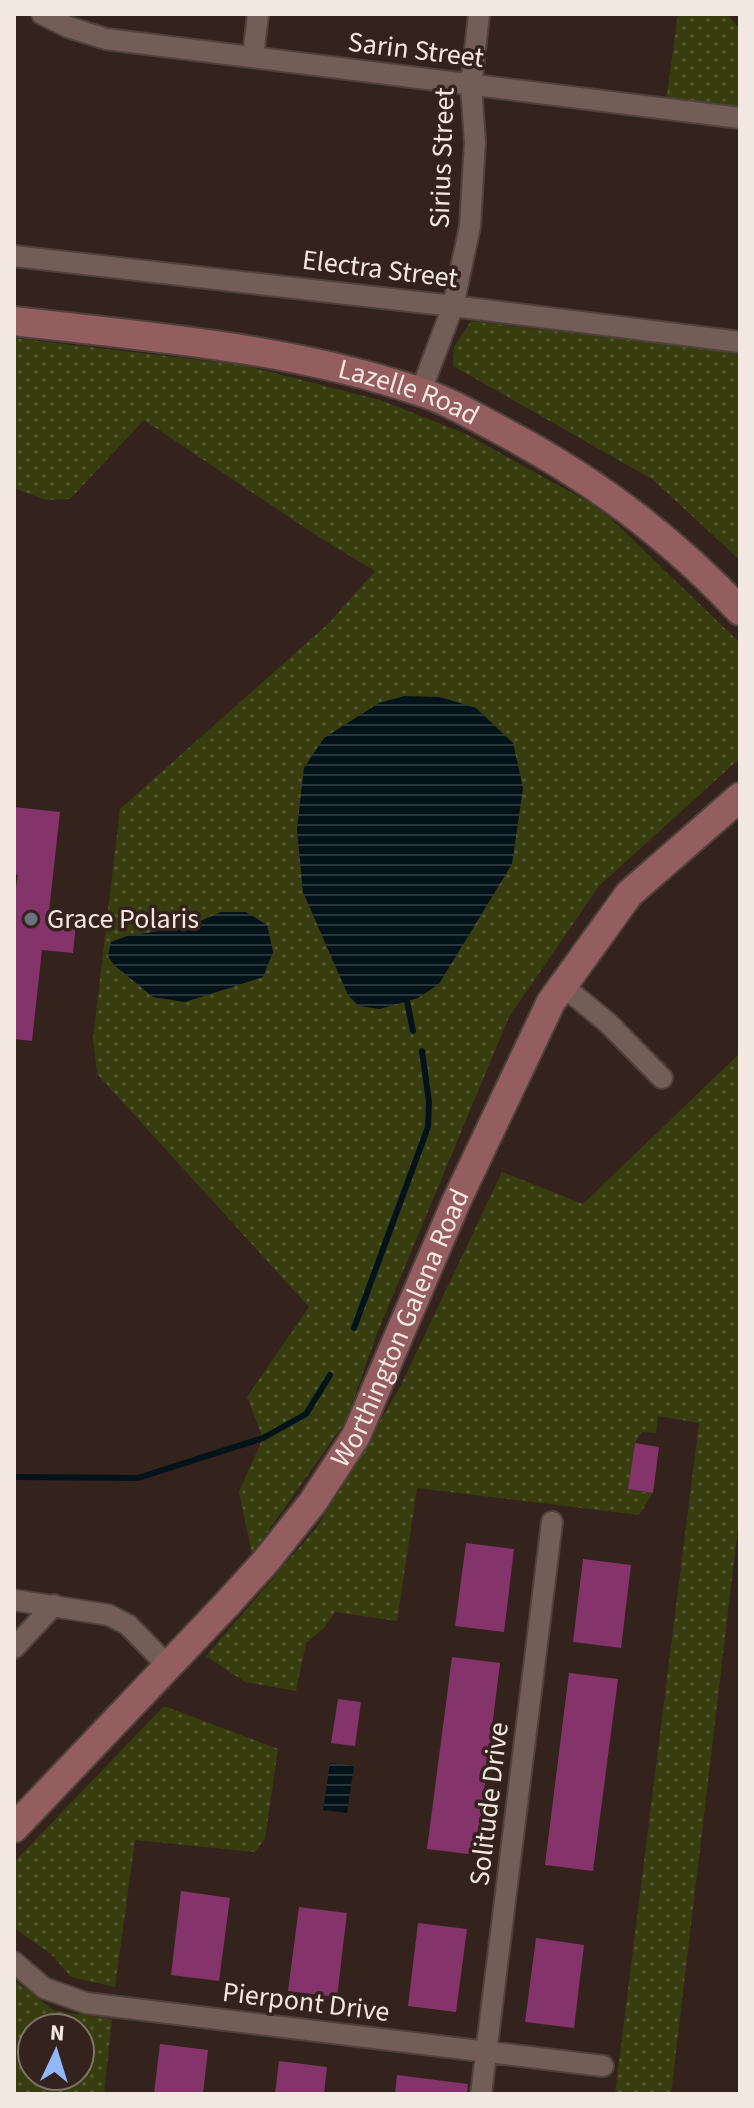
<svg xmlns="http://www.w3.org/2000/svg" width="754" height="2108" font-family="'Source Sans 3',sans-serif">
<style>
.grass{fill:url(#grass-dots);fill-rule:evenodd}
.water{fill:url(#water-rules)}
.lines{fill:none;stroke-linecap:round;stroke-linejoin:round}
.stream{stroke:#04131a;stroke-width:6}
.building{fill:#84336b}
.street-casing{stroke:#4f413b;stroke-width:24}
.secondary-casing{stroke:#4f413b;stroke-width:32}
.street{stroke:#725e56;stroke-width:20}
.secondary{stroke:#945d5f;stroke-width:28}
.worship-dot{fill:#6b7280;stroke:#34231c;stroke-width:3}
.labels{text-anchor:middle;dominant-baseline:central;stroke-width:7;stroke-linejoin:round;paint-order:stroke}
.street-label{font-size:28px;fill:#f3e7e2;stroke:#34231c}
.poi-label{font-size:28px;fill:#f3e7e2;stroke:#34231c;text-anchor:start}
</style>
<defs>
<pattern id="grass-dots" width="8" height="8" patternUnits="userSpaceOnUse" patternTransform="scale(2)"><rect width="8" height="8" fill="#373d0f"/><path d="M2 2h.1M6 6h.1" fill="none" stroke="#545932" stroke-width="1.8" stroke-linecap="round"/></pattern>
<pattern id="water-rules" width="6" height="5" patternUnits="userSpaceOnUse" patternTransform="scale(2)"><rect width="6" height="5" fill="#04131a"/><path d="M0 2.5h6" fill="none" stroke="#29353b"/></pattern>
</defs>
<rect width="100%" height="100%" fill="#34231c"/>
<path class="grass" d="M678 14H727L740 29V112L666 102Z
M471 321 740 353V560L652 479 453 366 454 347Z
M14 338 243 365 380 400 464 433 601 509 740 643V758L599 886 509 1017 376 1336 346 1421 252 1554 239 1492 263 1438 247 1397 309 1307 97 1074 93 1039 120 809 329 623 375 571 322 539 144 420 70 499 46 500 14 488ZM324 738 359 1006 348 995 303 892 297 829 304 768ZM221 912 263 977 185 1002 153 997 127 936 187 927Z
M740 1053V1510L671 2094H615L699 1423 658 1416 656 1433 642 1432 635 1443 628 1489 653 1493 639 1515 417 1488 397 1621 335 1612 324 1628 306 1643 296 1691 245 1682 206 1656 317 1527 400 1387 502 1172 583 1204Z
M164 1706 278 1749 265 1839 255 1852 135 1840 115 1987 71 1977 51 1954 14 1928V1862Z
M14 1980 55 2011 112 2019 104 2094H14ZM32 2028H80V2076H32Z"/>
<path class="water" d="M404 696 440 697 476 708 513 743 523 788 512 864 439 984 418 998 380 1009 359 1006 348 995 303 892 297 829 304 768 324 738 379 703Z
M221 912H246L267 925 273 952 263 977 185 1002 153 997 114 965 108 956 111 942 127 936 187 927Z
M330 1763 354 1766 347 1813 323 1810Z"/>
<g class="lines">
<path class="stream" d="M407 1001 413 1031
M354 1328 428 1127 429 1102 422 1051
M14 1477 138 1478 263 1438 306 1414 330 1375"/>
</g>
<path class="building" d="M14 807 60 812 49 911 77 914 73 953 42 950 32 1041 14 1039V899L18 875 14 874Z
M635 1443 659 1447 653 1493 628 1489Z
M466 1543 514 1549 504 1632 455 1626Z
M583 1559 631 1565 621 1648 573 1642Z
M452 1657 500 1663 476 1855 427 1849Z
M569 1673 618 1679 593 1871 545 1865Z
M338 1699 361 1702 355 1746 331 1743Z
M181 1891 230 1898 219 1981 171 1975Z
M299 1907 347 1913 337 1997 288 1991Z
M418 1923 467 1929 456 2012 408 2006Z
M536 1938 584 1945 574 2028 525 2022Z
M160 2044 208 2050 203 2094H154Z
M279 2061 327 2067 324 2094H275Z
M397 2075 468 2084 467 2094H395Z"/>
<g class="lines">
<g class="street-casing">
<path id="street" d="M42 14 68 27 106 39 740 118
M253 57 258 14
M14 256 453 306 740 342
M421 391 453 306 470 226 475 142 471 86 479 14
M562 985 608 1023 662 1078
M14 1600 109 1615 128 1625 168 1666
M14 1648 54 1605
M14 1962 44 1988 86 2003 603 2066
M481 2094 552 1522"/>
</g>
<g class="secondary-casing">
<g id="secondary">
<path id="s1" d="M14 321C149 337 289 347 418 391 447 400 474 416 500 430 590 477 671 537 740 611"/>
<path id="s2" d="M14 1828 227 1604 266 1561 313 1502 356 1436 456 1202 551 1002 629 894 740 797"/>
</g>
</g>
<use href="#street" class="street"/>
<use href="#secondary" class="secondary"/>
</g>
<circle class="worship-dot" cx="31" cy="919" r="8"/>
<g class="labels">
<g class="street-label">
<text transform="translate(416 50) rotate(7)">Sarin Street</text>
<text transform="translate(442 158) rotate(-88)">Sirius Street</text>
<text transform="translate(380 269) rotate(7)">Electra Street</text>
<text stroke="none"><textPath href="#s1" startOffset="402">Lazelle Road</textPath></text>
<text stroke="none"><textPath href="#s2" startOffset="638">Worthington Galena Road</textPath></text>
<text transform="translate(489 1804) rotate(-83)">Solitude Drive</text>
<text transform="translate(306 2002) rotate(7)">Pierpont Drive</text>
</g>
<g class="poi-label">
<text x="47" y="919">Grace Polaris</text>
</g>
</g>
<rect width="754" height="2108" fill="none" stroke="#f3e7e2" stroke-width="32"/>
<g transform="translate(56 2052) rotate(4)"><circle r="38" fill="#34231c" stroke="#80716b" stroke-width="2"/>
<path d="M0-6L14 30L0 20L-14 30Z" fill="#91b8fd"/>
<text y="-12" font-size="22" font-weight="bold" text-anchor="middle" fill="#f3e7e2">N</text>
</g>
</svg>
